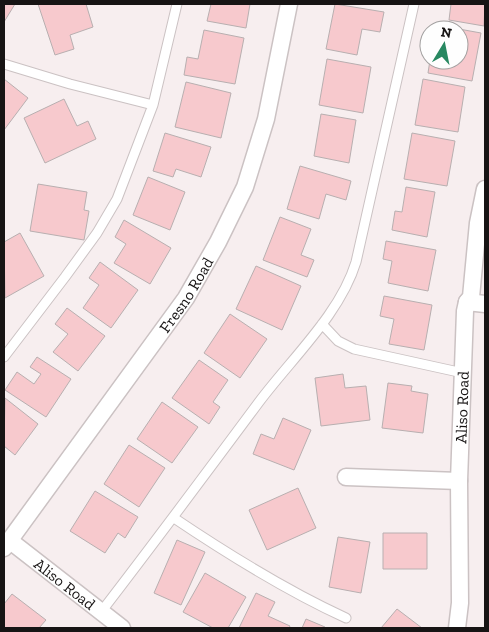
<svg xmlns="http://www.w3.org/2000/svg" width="489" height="632" font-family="'Zilla Slab',serif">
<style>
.building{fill:#f7c9cd;stroke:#b8afb0}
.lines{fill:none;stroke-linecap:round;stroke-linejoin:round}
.lane-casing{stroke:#cbc2c3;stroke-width:11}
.street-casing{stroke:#cbc2c3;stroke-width:19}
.lane{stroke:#fff;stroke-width:9}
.street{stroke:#fff;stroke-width:16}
.labels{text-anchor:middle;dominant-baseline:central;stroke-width:4.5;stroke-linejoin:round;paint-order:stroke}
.street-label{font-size:16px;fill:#171414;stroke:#fefefe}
</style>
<rect width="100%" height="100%" fill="#f7eeef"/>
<path class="building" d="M4 4H15L4 22Z
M38 4H86L93 27 70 35 74 49 55 55Z
M211 4H250L246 28 207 21Z
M335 4 384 12 380 32 362 29 357 55 326 49Z
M451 4H485L484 26 449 20Z
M437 25 481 33 472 81 428 73 430 60H459V30H436Z
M204 30 244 38 235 84 184 75 187 57 198 59Z
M327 59 371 67 363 113 319 105Z
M4 79 28 98 4 130Z
M423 79 465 87 458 132 415 125Z
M186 82 231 93 221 138 175 127Z
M64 99 77 126 88 121 96 139 45 163 24 118Z
M321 114 356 120 349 163 314 156Z
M165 133 211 147 201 177 176 169 173 177 153 171Z
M412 133 455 141 447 186 404 179Z
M300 166 351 181 346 200 326 194 319 219 287 209Z
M148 177 185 192 170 230 133 215Z
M38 184 87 192 84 210 89 211 84 240 30 231Z
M406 187 435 192 427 237 392 230 395 211 402 212Z
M280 217 311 229 301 255 314 260 307 277 263 260Z
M124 220 171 248 150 284 114 263 126 244 115 237Z
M20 233 44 276 5 298 4 242Z
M386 241 436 250 428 291 388 283 392 261 383 259Z
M100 262 138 290 111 328 83 308 99 285 89 278Z
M256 266 301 286 282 330 236 309Z
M384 296 432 305 424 350 389 344 394 319 380 316Z
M67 308 105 336 78 371 53 352 68 334 55 324Z
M230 314 267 339 240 378 204 353Z
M37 357 71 379 46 417 5 390 17 372 34 384 41 374 30 367Z
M199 360 228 380 213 402 220 407 209 424 172 398Z
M343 374 345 388 366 386 370 420 321 426 315 378Z
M388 383 412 386 411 391 428 394 423 433 382 428Z
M5 398 38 424 15 455 4 446Z
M162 402 198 427 172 463 137 439Z
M283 418 311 430 294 470 253 454 261 434 274 439Z
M129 445 165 468 139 507 104 484Z
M298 488 316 528 267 550 249 510Z
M95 491 138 517 125 538 118 533 105 553 70 531Z
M383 533H427V569H383Z
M338 537 370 542 361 593 329 587Z
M177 540 205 552 181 605 154 593Z
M205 573 246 597 228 628H213L183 612Z
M256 593 275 602 268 616 290 626 289 628H239Z
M12 594 46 620 39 628H4V604Z
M397 609 422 628H381Z
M306 619 325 627V628H302Z"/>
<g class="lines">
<g class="lane-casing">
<path id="lane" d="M4 64 70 84 153 105
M322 324 338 341 354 349 463 373
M4 357 65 277 97 233 117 199 153 105 177 4
M174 518C229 555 285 590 346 618
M101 612C155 542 207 472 259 402 292 358 340 314 356 262L414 4"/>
</g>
<g class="street-casing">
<g id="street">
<path d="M467 302 485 304"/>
<path d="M346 477 459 481"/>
<path id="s1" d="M9 540 122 628"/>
<path id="s2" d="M4 548 186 298 218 242 245 187 266 119 289 4"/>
<path id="s3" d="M457 628 460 603 459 481 465 311 467 302 471 297 478 223 485 189"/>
</g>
</g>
<use href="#lane" class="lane"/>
<use href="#street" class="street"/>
</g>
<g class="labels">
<g class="street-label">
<text stroke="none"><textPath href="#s2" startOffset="312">Fresno Road</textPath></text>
<text stroke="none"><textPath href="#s3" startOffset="221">Aliso Road</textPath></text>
<text stroke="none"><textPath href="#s1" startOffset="71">Aliso Road</textPath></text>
</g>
</g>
<rect width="489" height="632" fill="none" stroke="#171414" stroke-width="10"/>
<g transform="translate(444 45) rotate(10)"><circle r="24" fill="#fefefe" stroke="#a2a0a0"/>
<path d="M0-4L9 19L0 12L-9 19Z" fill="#288861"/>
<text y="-8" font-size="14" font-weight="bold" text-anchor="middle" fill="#171414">N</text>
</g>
</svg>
